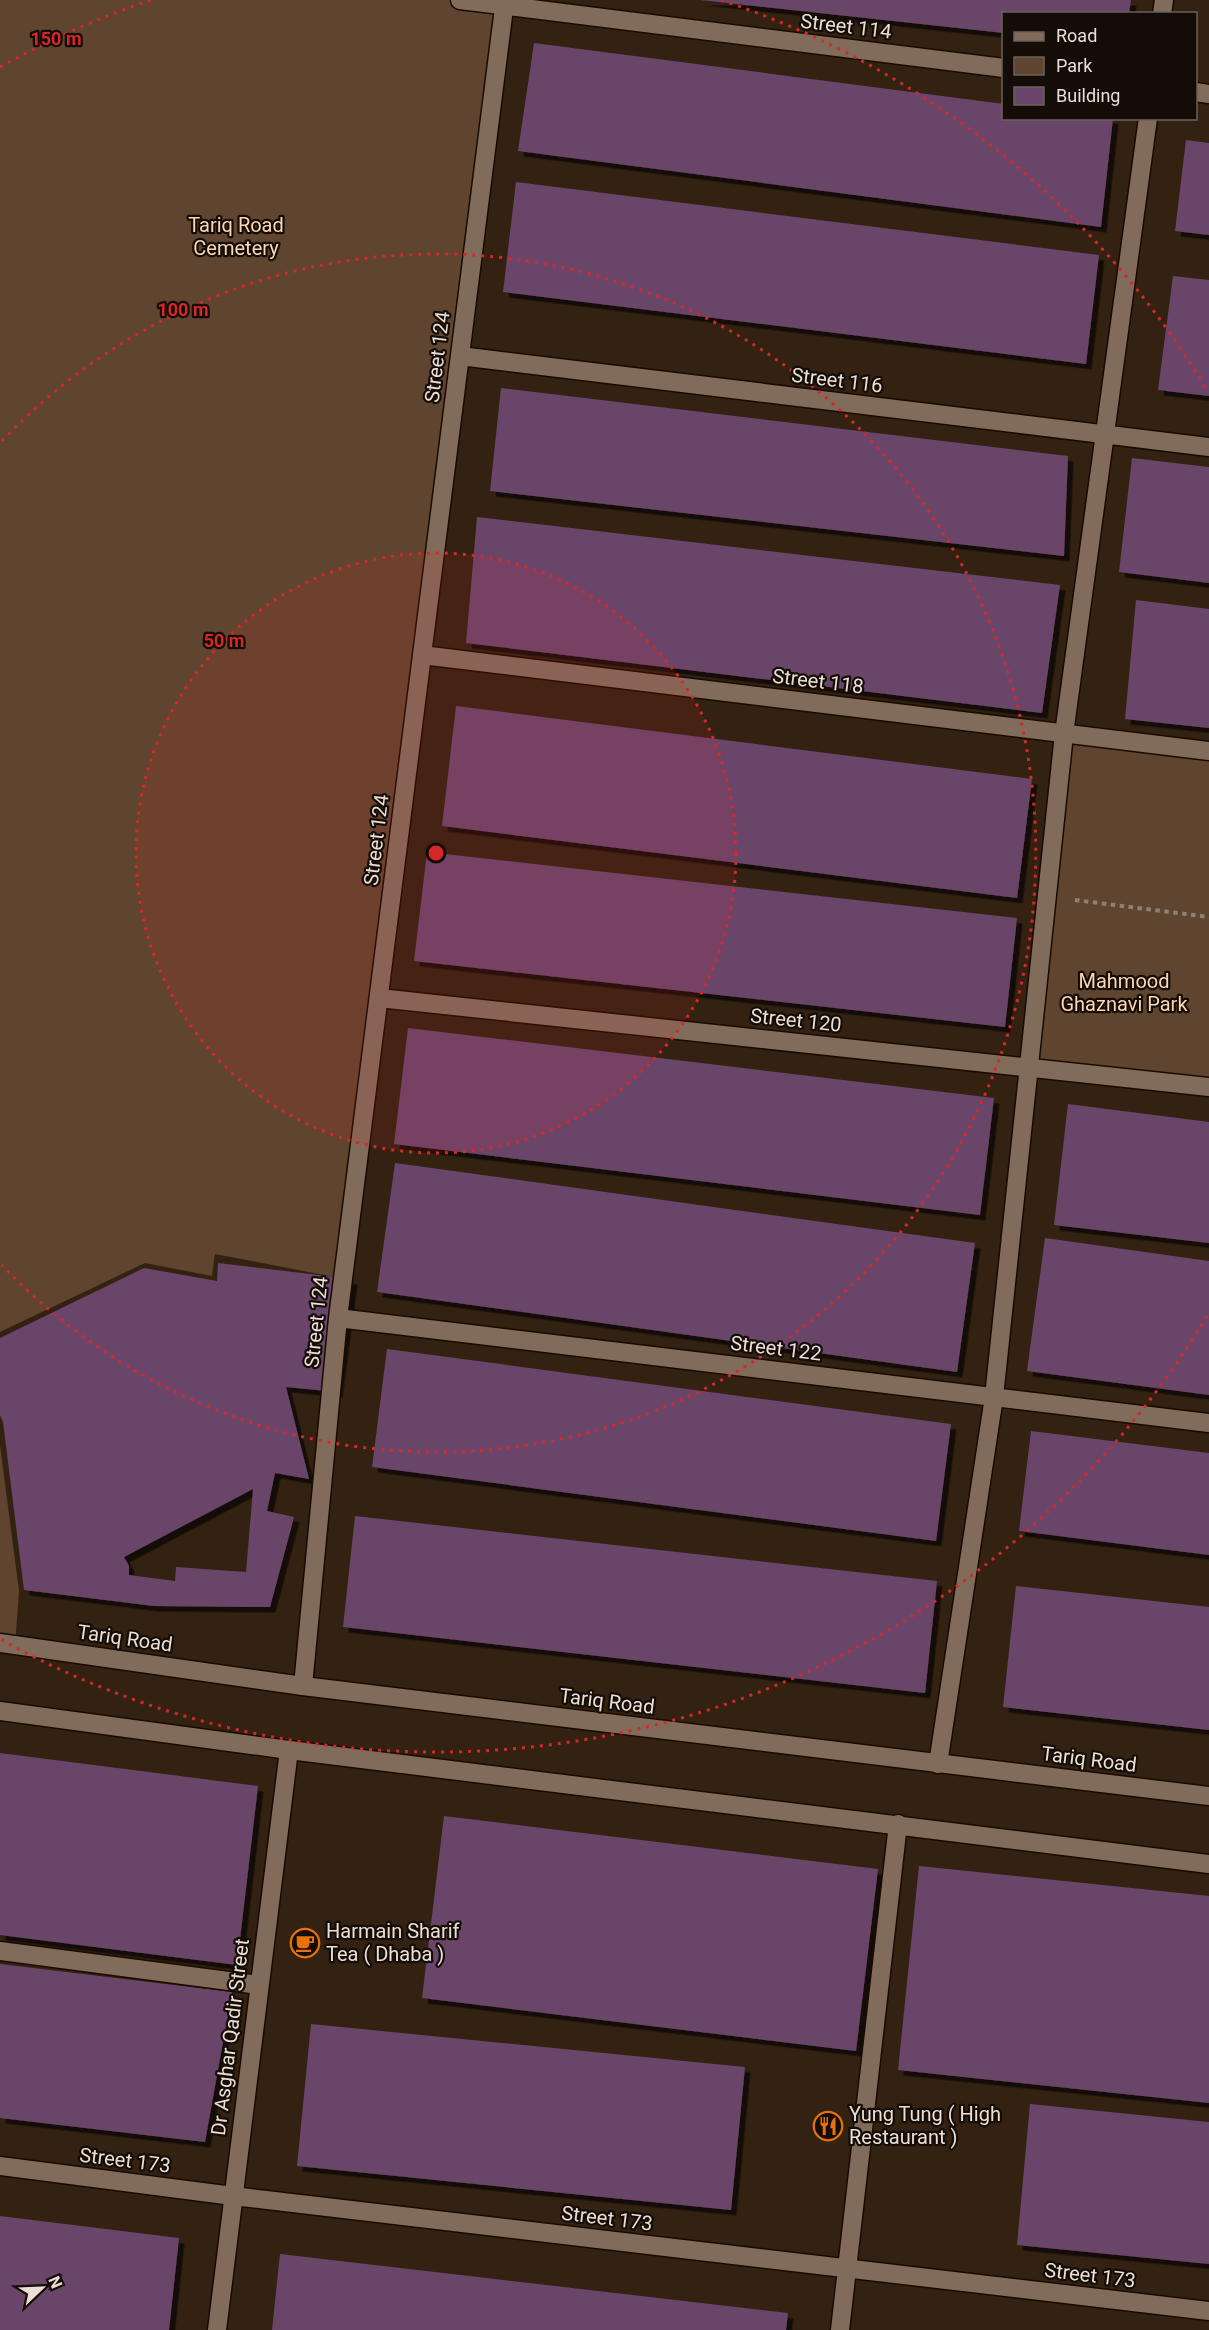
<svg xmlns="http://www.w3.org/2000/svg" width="1209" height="2330" font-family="Roboto,sans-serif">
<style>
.green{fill:#5f452f}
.building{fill:#69456b;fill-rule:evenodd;filter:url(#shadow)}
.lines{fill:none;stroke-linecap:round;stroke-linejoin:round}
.street-casing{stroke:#1a0a00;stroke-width:21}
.secondary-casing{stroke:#1a0a00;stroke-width:21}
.path{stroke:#8f8074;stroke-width:4;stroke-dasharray:4.5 4.5;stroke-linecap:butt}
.street{stroke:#816c5b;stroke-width:18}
.secondary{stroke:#816c5b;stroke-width:18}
.ring{fill:none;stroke:#d62828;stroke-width:3;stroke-dasharray:3 6}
.labels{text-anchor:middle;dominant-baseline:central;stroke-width:4.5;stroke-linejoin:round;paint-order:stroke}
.street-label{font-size:20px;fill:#eaded5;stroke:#140d07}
.park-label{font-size:20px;fill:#fdd4b4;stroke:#140d07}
.poi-label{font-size:20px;fill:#eaded5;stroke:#140d07;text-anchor:start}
.centre{fill:#d62828;stroke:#140d07;stroke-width:3}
.ring-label{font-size:18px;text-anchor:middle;font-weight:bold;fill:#d62828;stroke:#140d07;stroke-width:4.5;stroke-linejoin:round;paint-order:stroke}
</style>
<defs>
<filter id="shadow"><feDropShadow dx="5.5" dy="5.5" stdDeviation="0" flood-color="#0009"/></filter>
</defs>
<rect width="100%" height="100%" fill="#332112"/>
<path class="green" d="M0 0H460L504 6 340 1278 215 1254 212 1276 145 1263 0 1332Z
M1064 734 1209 751V1087L1030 1068Z
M0 1445 19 1591 15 1646 0 1643Z"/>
<path class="building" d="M700 0H1131L1129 14H1004V33Z
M534 43 1004 104V118H1113L1101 227 518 151Z
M1186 140 1209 143V235L1175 231Z
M516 182 1099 255 1086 364 503 292Z
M1173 276 1209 280V396L1158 390Z
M501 388 1068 456 1064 556 490 491Z
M1132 458 1209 467V583L1119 572Z
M477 517 1060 585 1042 713 466 643Z
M1136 600 1209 609V728L1125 719Z
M456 706 1032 779 1017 898 442 826Z
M427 852 1017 918 1005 1027 414 961Z
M408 1028 994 1098 980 1215 394 1144Z
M1068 1104 1209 1122V1243L1054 1225Z
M395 1163 975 1243 957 1372 377 1292Z
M1045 1238 1209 1261V1395L1027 1371Z
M218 1263 352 1279 337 1392 286 1387 309 1479 275 1473 267 1511 294 1517 270 1607 154 1606 24 1590 3 1422 0 1415V1338L144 1268 217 1281ZM253 1489 246 1572 176 1567 175 1581 129 1575V1566L124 1557Z
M387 1349 951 1424 936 1541 372 1467Z
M1031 1431 1209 1453V1555L1019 1531Z
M355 1516 937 1581 925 1693 343 1627Z
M1016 1586 1209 1607V1730L1003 1707Z
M0 1753 258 1786 237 1965 0 1935Z
M444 1816 878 1869 856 2051 422 1998Z
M919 1866 1209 1896V2103L898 2070Z
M0 1964 232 1992 205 2142 0 2118Z
M311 2024 745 2067 731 2210 297 2166Z
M1030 2104 1209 2122V2264L1017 2245Z
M0 2216 179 2238 169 2330H0Z
M280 2254 788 2313 786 2330H272Z"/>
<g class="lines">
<g class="street-casing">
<path id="street" d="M460 0 1004 68
M1162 14 1164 0
M1196 92 1209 94
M460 356 1209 447
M422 655 1209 751
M379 998 1209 1087
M338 1318 1209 1423
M303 1686 338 1318 505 0
M938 1764 994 1397 1064 734 1148 118
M0 1951 259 1985
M0 2166 233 2196 1209 2311
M217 2330 289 1750
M840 2330 898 1824"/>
</g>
<g class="secondary-casing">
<path id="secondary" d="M0 1643 303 1686 1209 1796
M0 1711 289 1750 1209 1864"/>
</g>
<path class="path" d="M1075 900 1209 917"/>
<use href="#street" class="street"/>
<use href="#secondary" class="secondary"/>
</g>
<circle cx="436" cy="853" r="300" fill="#d62828" fill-opacity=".12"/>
<g class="ring">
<circle cx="436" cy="853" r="300"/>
<path d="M2 441A599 599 0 1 1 2 1265"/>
<path d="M1207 1316A899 899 0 0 1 0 1639M0 67A899 899 0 0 1 151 0M721 0A899 899 0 0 1 1207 390"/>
</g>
<defs>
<g id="cafe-ring" transform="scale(1.5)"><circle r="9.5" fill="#140d07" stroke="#e8710a" stroke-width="1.5"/><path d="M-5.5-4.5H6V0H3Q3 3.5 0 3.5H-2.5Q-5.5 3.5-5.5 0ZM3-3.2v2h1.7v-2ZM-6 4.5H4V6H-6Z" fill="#e8710a"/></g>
<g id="restaurant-ring" transform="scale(1.5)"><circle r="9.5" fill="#140d07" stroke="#e8710a" stroke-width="1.5"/><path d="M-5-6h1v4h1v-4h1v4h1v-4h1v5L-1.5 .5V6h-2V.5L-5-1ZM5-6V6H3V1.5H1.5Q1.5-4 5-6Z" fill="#e8710a"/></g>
</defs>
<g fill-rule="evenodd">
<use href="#cafe-ring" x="305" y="1943"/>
<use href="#restaurant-ring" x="828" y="2126"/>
</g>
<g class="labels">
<g class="street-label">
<text transform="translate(846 26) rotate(7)">Street 114</text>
<text transform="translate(437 357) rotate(-83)">Street 124</text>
<text transform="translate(837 380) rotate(7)">Street 116</text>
<text transform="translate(818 681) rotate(7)">Street 118</text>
<text transform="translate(376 840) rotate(-83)">Street 124</text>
<text transform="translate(796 1020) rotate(6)">Street 120</text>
<text transform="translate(316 1322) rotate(-84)">Street 124</text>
<text transform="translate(776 1348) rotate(7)">Street 122</text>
<text transform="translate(125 1638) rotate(8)">Tariq Road</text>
<text transform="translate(607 1701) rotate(7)">Tariq Road</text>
<text transform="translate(1089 1759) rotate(7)">Tariq Road</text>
<text transform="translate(230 2037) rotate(-83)">Dr Asghar Qadir Street</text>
<text transform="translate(125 2160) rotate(7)">Street 173</text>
<text transform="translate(607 2218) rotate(7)">Street 173</text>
<text transform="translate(1090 2275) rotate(7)">Street 173</text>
</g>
<g class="park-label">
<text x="236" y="225">Tariq Road<tspan x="236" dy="23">Cemetery</tspan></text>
<text x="1124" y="981">Mahmood<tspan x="1124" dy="23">Ghaznavi Park</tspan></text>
</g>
<g class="poi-label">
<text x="326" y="1931">Harmain Sharif<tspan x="326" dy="23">Tea ( Dhaba )</tspan></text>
<text x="849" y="2114">Yung Tung ( High<tspan x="849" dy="23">Restaurant )</tspan></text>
</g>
</g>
<circle cx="436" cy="853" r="9" class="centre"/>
<g class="ring-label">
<text x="56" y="45">150 m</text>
<text x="183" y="316">100 m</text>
<text x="224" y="647">50 m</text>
</g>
<rect x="1002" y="12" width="195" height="108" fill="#140d07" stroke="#6a6159" stroke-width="1.5"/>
<rect x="1014" y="32" width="30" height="9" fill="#816c5b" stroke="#6a6159" stroke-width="1.5"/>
<text x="1056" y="42" font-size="18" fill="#eaded5">Road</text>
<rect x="1014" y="57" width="30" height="18" fill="#5f452f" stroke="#6a6159" stroke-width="1.5"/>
<text x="1056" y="72" font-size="18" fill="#eaded5">Park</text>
<rect x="1014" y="87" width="30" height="18" fill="#69456b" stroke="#6a6159" stroke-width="1.5"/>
<text x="1056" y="102" font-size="18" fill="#eaded5">Building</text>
<g transform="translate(42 2288) rotate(67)" stroke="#140d07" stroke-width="4.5" paint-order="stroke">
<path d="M0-4.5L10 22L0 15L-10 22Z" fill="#eaded5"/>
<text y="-9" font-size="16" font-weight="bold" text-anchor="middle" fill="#eaded5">N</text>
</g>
</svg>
